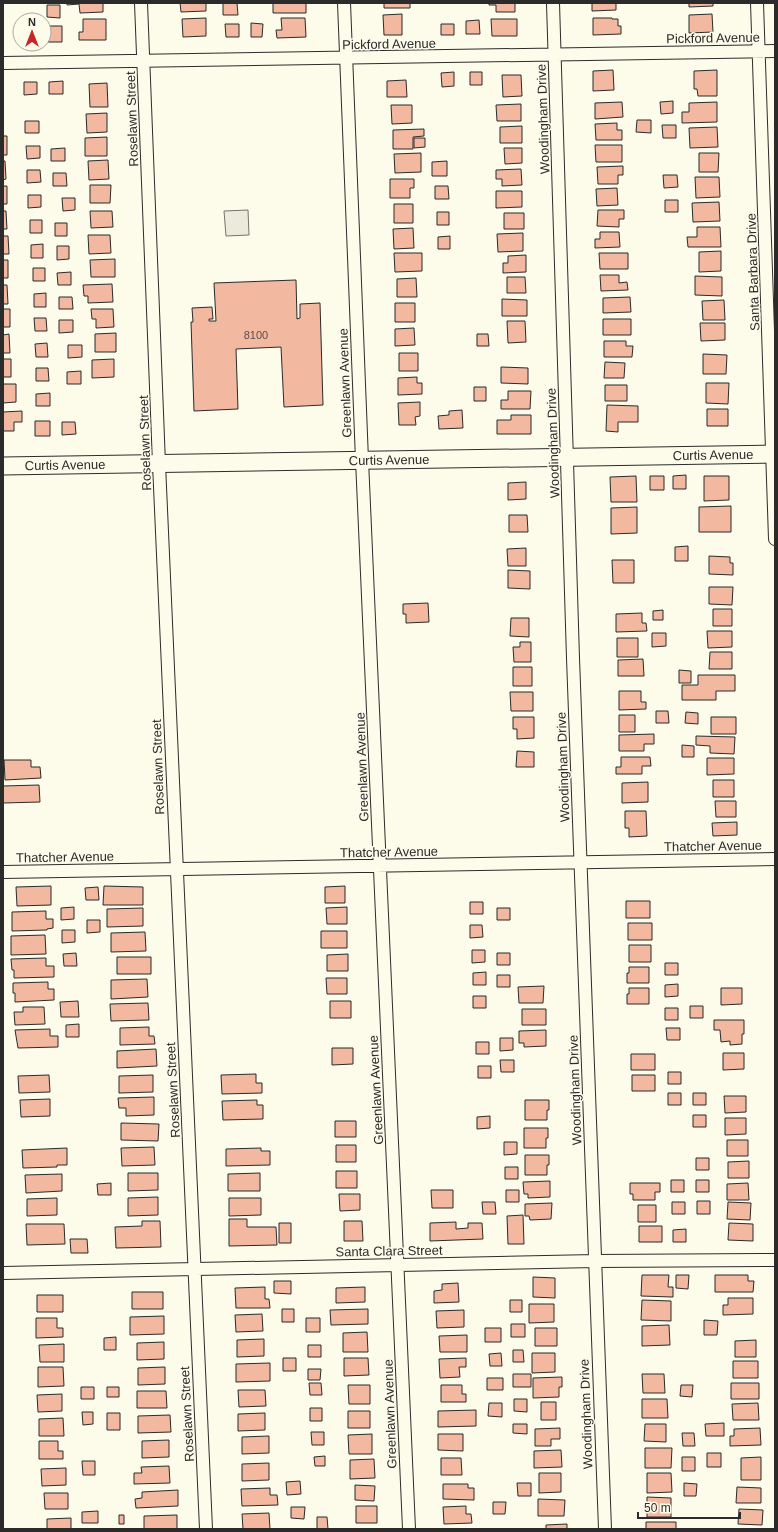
<svg xmlns="http://www.w3.org/2000/svg" width="778" height="1532" font-family="Arial,sans-serif">
<style>
.green{fill:#ecebdb;stroke:#74746e}
.building{fill:#f2b8a0;stroke:#2b2b2b}
.lines{fill:none;stroke-linecap:round;stroke-linejoin:round}
.street-casing{stroke:#2b2b2b;stroke-width:14}
.secondary-casing{stroke:#2b2b2b;stroke-width:19}
.street{stroke:#fdfbea;stroke-width:12}
.secondary{stroke:#fdfbea;stroke-width:17}
.labels{text-anchor:middle;dominant-baseline:central;stroke-width:3;stroke-linejoin:round;paint-order:stroke}
.number-label{font-size:11px;fill:#5d4e48}
.street-label{font-size:13px;fill:#2b2b2b;stroke:#fdfbea}
</style>
<rect width="100%" height="100%" fill="#fdfbea"/>
<path class="green" d="M248 210 249 235 226 236 224 211Z"/>
<path class="building" d="M67 3H103V12L80 13 79 4 67 5Z
M180 3H210H206V11L181 12Z
M223 3H237L238 15H223Z
M273 3H306V13H273Z
M384 3H410V8H384Z
M489 3H515V12H496V5H489Z
M592 3H616V10L592 11Z
M689 3H713V6L689 7Z
M47 5H60V18L47 17Z
M402 14V35H384L383 15Z
M712 14 713 32 689 33V15Z
M206 18V36L183 37 182 19Z
M281 18H305L306 37 277 38 276 30H282Z
M593 18H612V19H618V26H621V34L593 35Z
M83 19H106V40H79V32H83Z
M491 19H517V36H492Z
M479 20 480 34H466V21Z
M251 23 263 24 262 37H251Z
M225 24H239V37H226Z
M441 24H454V35H441Z
M48 26H62V42H48Z
M613 70 614 90 593 91V71Z
M717 70V96H698L697 89H694V71Z
M454 72V86L442 87 441 73Z
M470 72H482V85H470Z
M502 75H521L522 96 503 97Z
M406 80 407 97H387V81Z
M63 81V94H49V82Z
M24 82H37V94L24 95Z
M107 83 108 107H90L89 84Z
M673 101V113L661 114 660 102Z
M622 102 623 117 595 119V103Z
M717 102V122L682 123V112H689V103Z
M521 104V121H497L496 105Z
M391 105H412V123L392 124Z
M107 113V132L87 133 86 114Z
M637 120H651V133L636 132Z
M25 121H39V133H25Z
M617 123V130H622V140H596L595 124Z
M662 125H676V138H663Z
M522 126V143H500V127Z
M717 127 718 147 690 148 689 128Z
M424 129V136L413 137V149H393V130Z
M3 136H7V155H3Z
M107 137V156H85V138Z
M414 138H425V147L414 148Z
M595 145H622V162H596Z
M26 146H40V158L27 159Z
M65 148V161H51V149Z
M504 148H522V163L505 164Z
M421 153V172L395 173 394 154Z
M699 153H719L718 172H699Z
M108 160 109 179 89 180 88 161Z
M3 161H5L6 179 3 180Z
M447 161V176H432V162Z
M623 166V175H618V184H598L597 167Z
M521 169 522 185 502 186V179H496V170Z
M27 170H40L41 182 27 183Z
M53 173H66L67 186H53Z
M663 175H677L678 187 664 188Z
M695 177H719L720 197 696 198Z
M390 179H414V188H410V198H390Z
M90 185H111L110 203H90Z
M3 186H7V204H3Z
M435 186H448L449 199H435Z
M617 188 618 205 597 206 596 189Z
M496 191H522V207L496 208Z
M28 195H41V207L28 208Z
M62 198H75V210L63 211Z
M665 200H678V212H665Z
M719 202 720 221 693 222 692 203Z
M394 204H413V223H394Z
M598 210H624V219H619V227L597 226Z
M3 211H6L7 229H3Z
M90 211H112L113 227 91 228Z
M437 212H449V225H437Z
M504 213H524V229H504Z
M30 220H42V233H30Z
M55 223H67V236H55Z
M697 227H720L721 247H688L687 237H697Z
M413 228 414 248 394 249 393 229Z
M600 232H619L620 247 595 248V239H600Z
M523 233V251L498 252 497 234Z
M88 235H110L111 253 89 254Z
M3 236H8L9 254H3Z
M450 236V249H438V237Z
M43 244V258H31V245Z
M57 246H69V259L57 260Z
M721 251V271L699 272V252Z
M394 253H422V271L395 272Z
M599 253H628V269H600Z
M526 255V272L503 273V263H508V256Z
M115 259V277H91L90 260Z
M3 260H8V278H3Z
M33 268H45V281H33Z
M71 272V285H58L57 273Z
M600 275H619V283L627 282 628 290 601 291Z
M695 276 722 277V296L695 295Z
M507 277H525L526 293H507Z
M416 278 417 297H397V279Z
M296 280 297 319 300 318V304L320 303 323 405 284 407 281 347 236 349 238 409 194 411 191 322H193L192 308 212 307 213 319H209V321H216L214 283Z
M112 284 113 302 88 303V296H84L83 285Z
M3 285H7L8 304H3Z
M46 293V307H34V294Z
M59 297H72L73 309H59Z
M630 297 631 312 603 313V298Z
M502 299 527 300V316H502Z
M724 300 725 320H703L702 301Z
M395 303H415V322H395Z
M3 309H10V327H3Z
M91 309H113L114 327 96 328V319H92Z
M34 318H46L47 331H35Z
M603 319H631V335H603Z
M59 320H73V332L59 333Z
M507 321H525L526 342 508 343Z
M700 323H725V340L701 341Z
M414 328 415 345 395 346V329Z
M116 333V352H95V334Z
M9 334 10 353H3V335Z
M477 334H488L489 346H477Z
M604 341H626V346H633L632 357H604Z
M47 343 48 357H36L35 344Z
M68 345H82V357L68 358Z
M399 353H418V371H399Z
M703 354 727 355 726 374H703Z
M3 359H11V377H3Z
M114 359V377L92 378V360Z
M605 362 625 363 624 378H604Z
M501 367 528 368V384L501 383Z
M36 368H48L49 381H36Z
M81 371V384H67V372Z
M417 377V383H422V394L398 395V378Z
M706 383H729L728 404 706 403Z
M3 384H16V402L3 403Z
M605 385H627V401H605Z
M474 387H486V401H474Z
M508 391H531L530 409H501V400H508Z
M50 393V406H36V394Z
M420 402V416L415 417 416 425H399L398 403Z
M607 405 638 406V422H618V432L606 431Z
M707 409H728V426H707Z
M462 410 463 428 439 429 438 416 449 415V411Z
M22 411V422H14V431H3V412Z
M511 415H531V434H497V420H511Z
M35 421H50V436H35Z
M62 422H75L76 434 62 435Z
M686 475V489H673V476Z
M636 476 637 502H611L610 477Z
M650 476H664V490H650Z
M704 476H729V500L704 501Z
M526 482V499L508 500V483Z
M731 506V532H699V507Z
M637 507V533L611 534V508Z
M509 515H527L528 532H509Z
M688 546V561H675V547Z
M526 548V566H508L507 549Z
M709 556 730 557V563H733V575L709 574Z
M612 560H634V583H613Z
M508 570 530 571V589L508 588Z
M709 587H733L732 605 709 604Z
M428 603 429 622 406 623V614H403V604Z
M713 609H732V626H713Z
M663 610V620H653V611Z
M642 613V623H646L647 631 616 632V614Z
M511 618H529V637L510 636Z
M707 631H732V647L708 648Z
M652 633H666V646L652 647Z
M617 638H638V657H617Z
M520 642H531V662H514L513 647H520Z
M710 652H732V669H709Z
M643 659 644 676H618V660Z
M513 667H532V686H513Z
M679 670 691 671V683H679Z
M698 675H735V691H716V700H682V685H698Z
M619 691H641V702H646V709L619 710Z
M510 692H533V711H511Z
M656 711H668L669 723H656Z
M686 712 698 713V724L685 723Z
M619 715H635V732H619Z
M513 717H534V738L517 739V729H513Z
M711 717H736V734H711Z
M654 734V744H644V751H619V735Z
M696 736 735 737 734 754 710 753V746L696 745Z
M682 745 694 746V757H682Z
M517 751 534 752V767H516Z
M621 757H650L651 766H642V774H616V767H621Z
M707 758H734V774L707 775Z
M4 760H31V767H40L41 778 5 780Z
M713 780H734V797H713Z
M648 782V802L622 803V783Z
M39 785 40 802 3 803V786Z
M715 801H736V817H716Z
M625 811H646L647 836 629 837V828H625Z
M737 822V835L713 836 712 823Z
M51 886V905L17 906 16 887Z
M104 886 143 887V905H103Z
M345 886V903H325V887Z
M98 887 99 900H86L85 888Z
M626 901H650V918H626Z
M470 902H483V914H470Z
M74 907V919L61 920V908Z
M347 907V924H327L326 908Z
M143 908V926L107 927V909Z
M497 908H510V920H497Z
M46 911V919H53V928L47 929V930L12 931V912Z
M87 920H100V932L87 933Z
M628 923H652V940H628Z
M470 925H482L483 937 470 938Z
M62 930H75V942L62 943Z
M321 931H347V948H321Z
M145 932 146 951 111 952V933Z
M45 935 46 954 11 955V936Z
M629 945H651V962H629Z
M472 950H485V962L472 963Z
M76 953 77 966H64L63 954Z
M497 953H510V965H497Z
M348 954V971H327V955Z
M117 957H151V974H117Z
M46 958V966H54V977L14 978V970H12L11 959Z
M665 963H678V975H665Z
M629 967H649V983H627V973H629Z
M486 972V985H473V973Z
M497 975H510V987H497Z
M326 978H347V994H327Z
M147 979 148 997 111 999V980Z
M48 982V989H54V1000L15 1002V993H13V983Z
M678 984V996L665 997V985Z
M544 986 543 1003H519L518 987Z
M629 988H649V1004H627V994H629Z
M721 988H742V1004L721 1005Z
M473 996H486V1008H473Z
M78 1001 79 1017H61L60 1002Z
M330 1001H351V1018H330Z
M148 1003 149 1020 111 1021 110 1004Z
M690 1006H703V1018H690Z
M23 1007H44L45 1024 15 1025 14 1012H23Z
M665 1008H678V1020H665Z
M522 1009H546V1025H522Z
M714 1020H744V1034H742V1044L730 1045V1041L721 1042 720 1030H714Z
M79 1024V1037H66V1025Z
M149 1027V1036H154L155 1044 120 1045V1028Z
M666 1028H680V1040H667Z
M50 1029V1036H58V1047L18 1048 15 1030Z
M546 1030V1046L524 1047V1043H519V1031Z
M500 1038H513V1050L500 1051Z
M476 1042H489V1054H476Z
M332 1048H353V1064L332 1065Z
M156 1049 157 1066 117 1068V1051Z
M723 1053H744V1069L723 1070Z
M631 1054H655V1070H631Z
M500 1060H514V1072H501Z
M478 1066H491V1078H478Z
M668 1072H681V1084H668Z
M256 1074V1083H262V1093L222 1094 221 1075Z
M49 1075 50 1092 19 1093 18 1076Z
M153 1075V1092L119 1093V1076Z
M632 1075H655V1091H632Z
M668 1093H681V1105H668Z
M693 1093H706V1105H693Z
M724 1096H746V1112L725 1113Z
M154 1097V1115L126 1116V1108H119L118 1098Z
M50 1099V1116L21 1117 20 1100Z
M257 1100V1105H263V1119L223 1120 222 1101Z
M525 1100H549V1110H547V1120H525Z
M693 1115H706V1127H693Z
M490 1116V1128L477 1129V1117Z
M725 1118H746V1134L725 1135Z
M335 1121H356V1137H335Z
M121 1123 159 1124 158 1141 121 1140Z
M524 1128H548V1138H546V1148H524Z
M727 1140H748V1156H727Z
M504 1142H517V1154L504 1155Z
M336 1145H356V1162H336Z
M154 1147 155 1165 122 1166 121 1148Z
M67 1148V1165H57V1167L23 1168 22 1150Z
M261 1148V1151H270V1165L226 1166V1149Z
M525 1155H549V1165H547V1175H525Z
M696 1158H709V1170H696Z
M749 1161V1178H728V1162Z
M505 1167H518V1179H505Z
M336 1171H357V1188H336Z
M128 1173H158V1190L128 1191Z
M260 1173V1191H228V1174Z
M62 1174V1191L26 1193 25 1175Z
M671 1180H684V1192H671Z
M696 1180H709V1192H696Z
M550 1181V1197L528 1198V1194H524L523 1182Z
M111 1183V1195H98L97 1184Z
M630 1183H660V1192H655V1200H633V1194H630Z
M748 1183 749 1200H727V1184Z
M431 1190H453V1208H432Z
M506 1190H519V1202H506Z
M339 1194H360V1210L340 1211Z
M158 1197V1215L128 1216V1198Z
M57 1198V1215L27 1216V1199Z
M229 1198H261V1215L229 1216Z
M697 1201H710V1214H697Z
M482 1202H495L496 1214H483Z
M672 1202H685V1214H672Z
M728 1202 751 1203 750 1220 727 1219Z
M552 1203 551 1219 530 1220 529 1216H525V1204Z
M638 1205H656V1222H638Z
M523 1215 524 1244H508L507 1216Z
M229 1219H247V1227H276L277 1245 229 1246Z
M142 1221H160L161 1247 116 1248 115 1227 142 1226Z
M344 1221H362L363 1241H344Z
M456 1222V1229L468 1228V1223H482L483 1239 430 1241V1223Z
M279 1223H291V1243H279Z
M729 1223 753 1224V1241L728 1240Z
M26 1224H64L65 1244 27 1245Z
M639 1226H662V1242H639Z
M686 1229V1242H673V1230Z
M70 1239H87L88 1253H71Z
M642 1275H669L668 1287H673V1297L641 1296Z
M676 1275H689L688 1289 676 1288Z
M715 1275H748V1281H754L753 1292H715Z
M533 1277 555 1278V1298L533 1297Z
M274 1281H291V1294L274 1293Z
M458 1283 459 1302 434 1303V1291L442 1290V1284Z
M265 1287V1299H269L270 1308H236L235 1288Z
M365 1287V1302L336 1303V1288Z
M132 1292H163V1309H132Z
M37 1295H63V1312H37Z
M728 1298H753V1314L723 1315V1305H728Z
M510 1300H522V1312H510Z
M642 1300 671 1301V1321L641 1320Z
M529 1304H554V1322L529 1323Z
M282 1309H294V1322H282Z
M368 1309V1324L331 1325 330 1310Z
M464 1310V1327L437 1328 436 1311Z
M262 1314 263 1331 236 1332 235 1315Z
M164 1316V1334L130 1335V1317Z
M36 1318H57V1328H63V1337L36 1338Z
M306 1318H320V1332H306Z
M704 1320 718 1321 717 1335H704Z
M511 1324H525V1337H511Z
M669 1325 670 1345 642 1346V1326Z
M485 1328H501V1342H485Z
M535 1328H557V1346H535Z
M367 1332 368 1352H343V1333Z
M467 1335V1352H440L439 1336Z
M116 1337V1350H104V1338Z
M264 1339V1356L237 1357V1340Z
M756 1340V1357H735V1341Z
M164 1342V1359L137 1360V1343Z
M64 1344V1362H40L39 1345Z
M308 1345H321V1357H308Z
M513 1350H523L524 1362H513Z
M501 1353 502 1366H490L489 1354Z
M532 1353H555V1372L532 1373Z
M283 1358H296V1371H283Z
M344 1358H368L369 1375 344 1376Z
M466 1358V1367H459L460 1377 440 1378 439 1359Z
M733 1361H758V1378H733Z
M270 1363V1381L236 1382V1364Z
M38 1367H63L64 1386 38 1387Z
M165 1367V1384L138 1385V1368Z
M308 1369H321L320 1380H308Z
M513 1374H531V1387H513Z
M642 1374H664L665 1393H643Z
M562 1377V1387H559V1397L533 1398V1378Z
M487 1378H503V1390H487Z
M309 1383H321L322 1395H310Z
M731 1383H759V1399H731Z
M348 1385H370V1404H349Z
M441 1385H462V1394H466V1402H441Z
M681 1385H693L692 1397 680 1396Z
M81 1387H94V1399H81Z
M107 1387H119V1397H107Z
M238 1390H265L266 1406 239 1407Z
M137 1391H166L167 1408H137Z
M62 1394V1411L38 1412 37 1395Z
M514 1399H527V1412L514 1411Z
M642 1399H667L668 1418H642Z
M541 1402H556V1420H541Z
M489 1403H502V1417L488 1416Z
M758 1403 759 1420H733L732 1404Z
M310 1408H322V1421H310Z
M476 1410V1426L438 1427V1411Z
M348 1411H370V1428H348Z
M82 1412H93V1424L83 1425Z
M107 1413H120V1430H107Z
M265 1413V1430L238 1431V1414Z
M170 1415 171 1432 138 1433V1416Z
M63 1418 64 1436H39V1419Z
M724 1423V1436H706L705 1424Z
M513 1424H527V1434L513 1433Z
M645 1424H666V1442L644 1441Z
M560 1428V1439H551V1446H535V1429Z
M760 1428 761 1445 730 1446V1436H734V1429Z
M311 1432H324V1445H312Z
M682 1433H694L695 1446H683Z
M372 1434V1454H349L348 1435Z
M438 1434H463V1451L438 1450Z
M269 1436V1453L242 1454V1437Z
M169 1440V1457L142 1458V1441Z
M39 1441H58V1451H63V1459H39Z
M645 1448H672L671 1468H645Z
M561 1450 562 1467 534 1468V1451Z
M707 1453H721V1467H707Z
M325 1456V1466H315L314 1457Z
M682 1457H695V1471H682Z
M761 1457V1480H741V1458Z
M441 1458H461L462 1475H441Z
M374 1459 375 1478 350 1479V1460Z
M82 1461H95V1475H83Z
M269 1463V1480L242 1481V1464Z
M169 1466 170 1483 134 1484V1473H142L141 1467Z
M66 1468V1485L42 1486 41 1469Z
M539 1473H561V1492L539 1493Z
M647 1473H671L672 1492 647 1493Z
M300 1481 301 1494 287 1495 286 1482Z
M517 1483H531V1496H518Z
M684 1483 697 1484 696 1496H684Z
M443 1484H468V1488H474V1500L443 1499Z
M355 1485 375 1486 374 1501 355 1500Z
M737 1487 761 1488V1503H736Z
M270 1488V1495H277L278 1505 242 1506 241 1489Z
M178 1490V1506L136 1508 135 1499 142 1498V1492Z
M44 1493H68V1509H45Z
M647 1497 671 1498V1517H647Z
M538 1499 565 1500 564 1516H538Z
M493 1502H506L505 1514H493Z
M356 1506H377V1523H356Z
M466 1506V1514H471L472 1523 444 1524 443 1507Z
M291 1507H305L304 1519 291 1518Z
M739 1509 763 1510 762 1525 738 1524Z
M98 1511V1523H82V1512Z
M269 1513 270 1529H243L242 1514Z
M119 1515H124V1524H119Z
M177 1515V1529H144V1516Z
M317 1517H327L328 1529H317Z
M71 1518V1529H47V1519Z
M646 1522H676V1529H646Z
M567 1524V1529H546V1525Z"/>
<g class="lines">
<g class="street-casing">
<path id="street" d="M141 3 159 464 206 1529
M344 3 362 460 409 1529
M553 3 573 658 605 1529
M757 3 775 539
M3 63 775 51
M3 872 775 859
M3 1273 595 1261 775 1260"/>
</g>
<g class="secondary-casing">
<path id="secondary" d="M3 466 775 454"/>
</g>
<use href="#street" class="street"/>
<use href="#secondary" class="secondary"/>
</g>
<g class="labels">
<g class="number-label">
<text x="256" y="335">8100</text>
</g>
<g class="street-label">
<text transform="translate(713 38) rotate(-1)">Pickford Avenue</text>
<text transform="translate(389 44) rotate(-1)">Pickford Avenue</text>
<text transform="translate(132 119) rotate(-92)">Roselawn Street</text>
<text transform="translate(543 119) rotate(-92)">Woodingham Drive</text>
<text transform="translate(753 272) rotate(-92)">Santa Barbara Drive</text>
<text transform="translate(345 383) rotate(-92)">Greenlawn Avenue</text>
<text transform="translate(145 443) rotate(-92)">Roselawn Street</text>
<text transform="translate(553 443) rotate(-92)">Woodingham Drive</text>
<text transform="translate(713 455) rotate(-1)">Curtis Avenue</text>
<text transform="translate(389 460) rotate(-1)">Curtis Avenue</text>
<text transform="translate(65 465) rotate(-1)">Curtis Avenue</text>
<text transform="translate(158 767) rotate(-92)">Roselawn Street</text>
<text transform="translate(362 767) rotate(-92)">Greenlawn Avenue</text>
<text transform="translate(563 767) rotate(-92)">Woodingham Drive</text>
<text transform="translate(713 846) rotate(-1)">Thatcher Avenue</text>
<text transform="translate(389 852) rotate(-1)">Thatcher Avenue</text>
<text transform="translate(65 857) rotate(-1)">Thatcher Avenue</text>
<text transform="translate(173 1090) rotate(-93)">Roselawn Street</text>
<text transform="translate(376 1090) rotate(-93)">Greenlawn Avenue</text>
<text transform="translate(575 1090) rotate(-92)">Woodingham Drive</text>
<text transform="translate(389 1251) rotate(-1)">Santa Clara Street</text>
<text transform="translate(187 1414) rotate(-93)">Roselawn Street</text>
<text transform="translate(390 1414) rotate(-92)">Greenlawn Avenue</text>
<text transform="translate(586 1414) rotate(-92)">Woodingham Drive</text>
</g>
</g>
<rect width="778" height="1532" fill="none" stroke="#2b2b2b" stroke-width="8"/>
<g transform="translate(32 32)"><circle r="19" fill="#fdfbea" stroke="#a9a89e"/>
<path d="M0-3L7 15L0 10L-7 15Z" fill="#c62828"/>
<text y="-6" font-size="11" font-weight="bold" text-anchor="middle" fill="#2b2b2b">N</text>
</g>
<path d="M638 1512v6h102v-6" fill="none" stroke="#2b2b2b" stroke-width="2"/>
<text x="644" y="1512" font-size="12" fill="#2b2b2b" stroke="#fdfbea" stroke-width="3" paint-order="stroke">50 m</text>
</svg>
